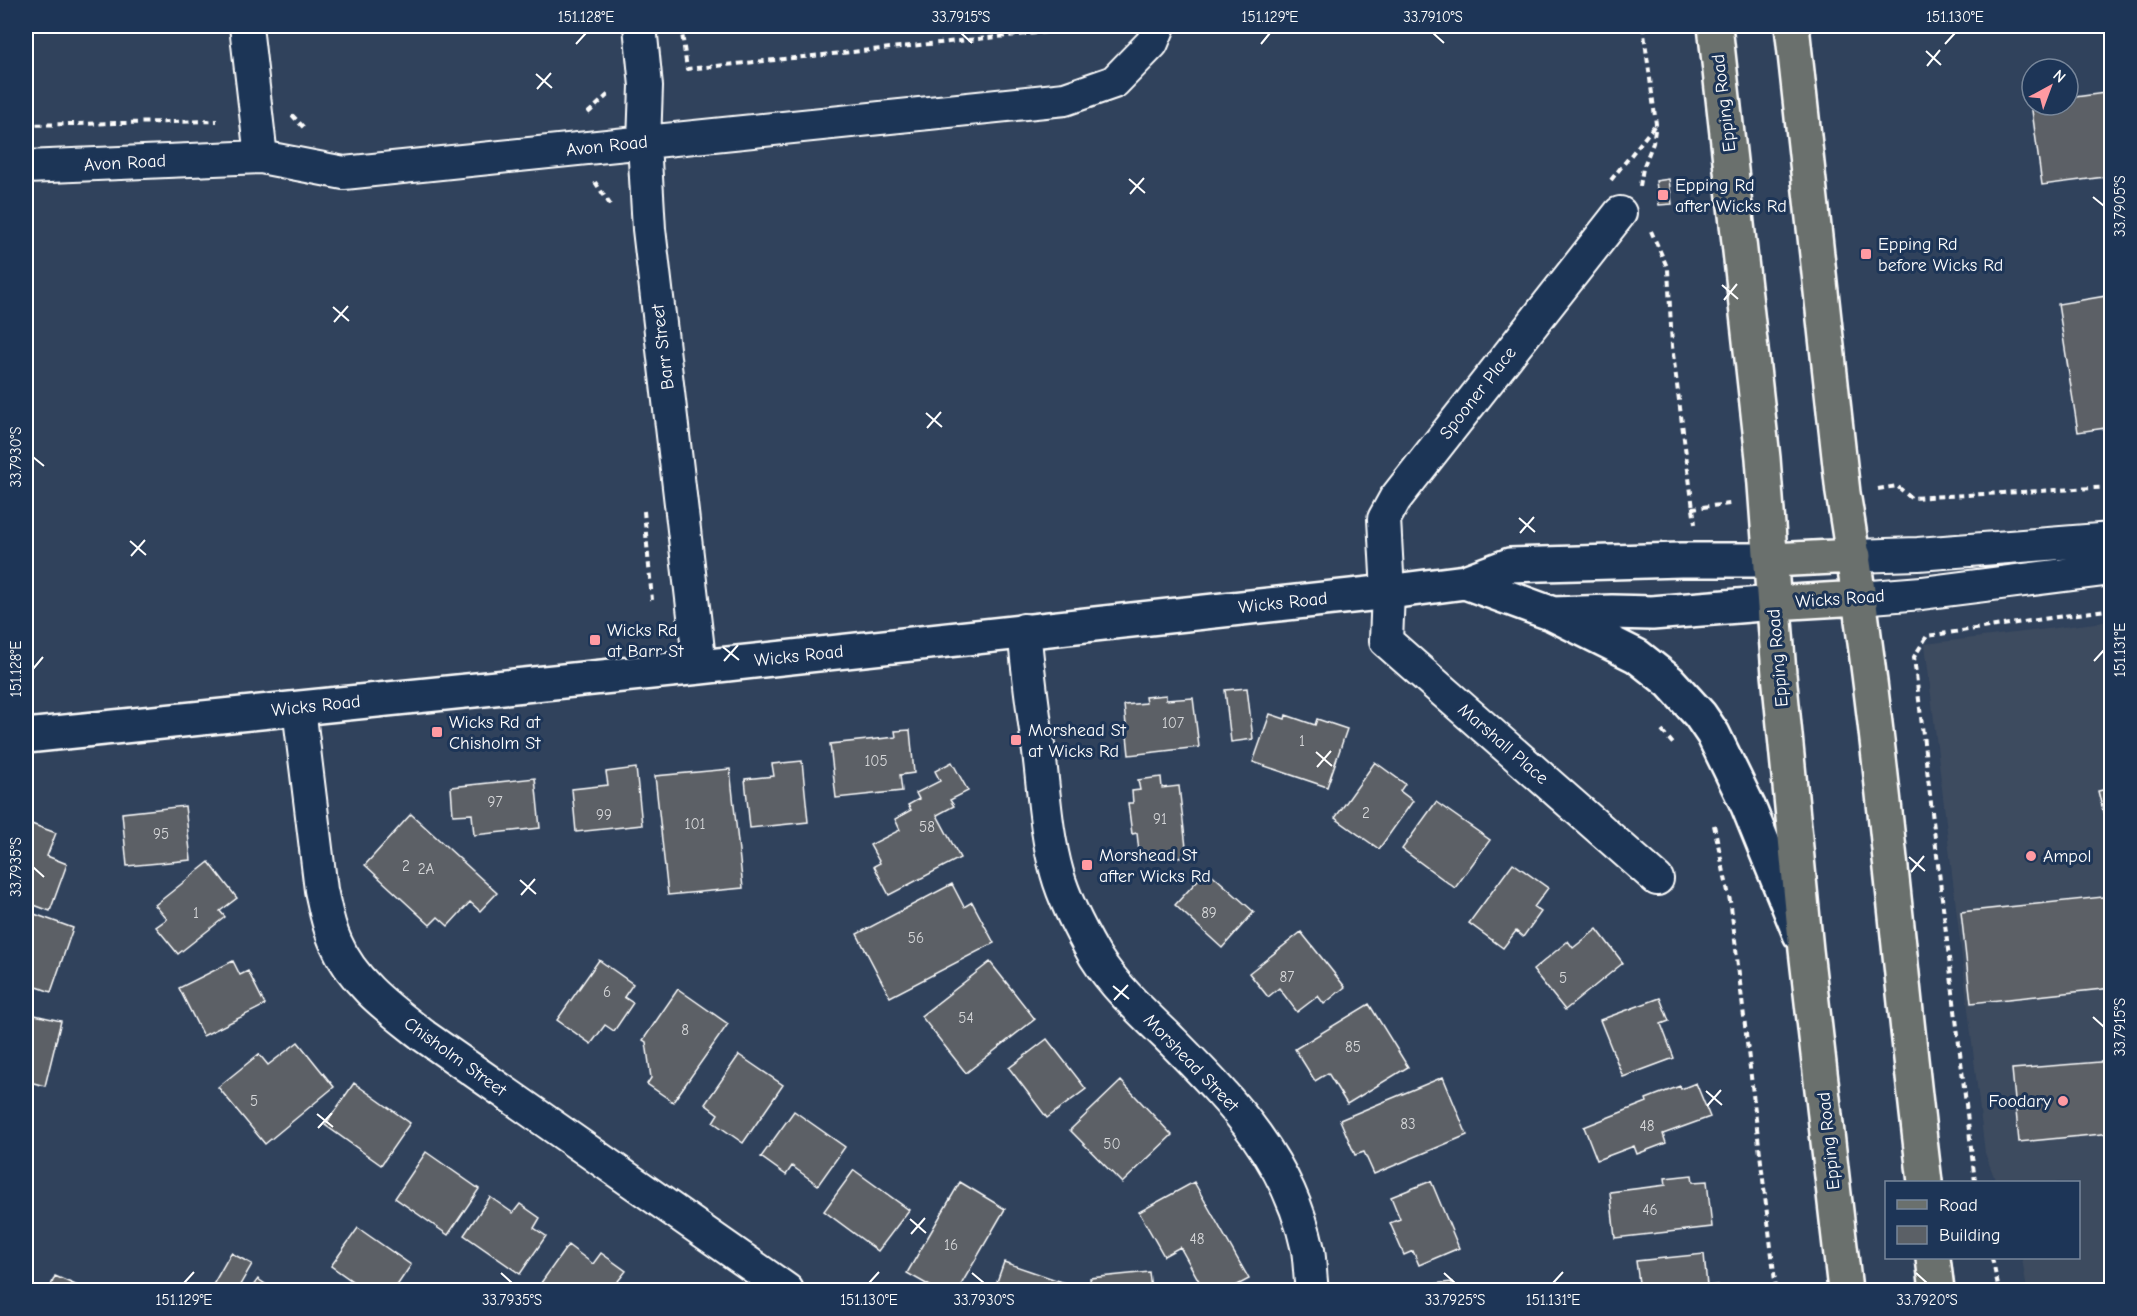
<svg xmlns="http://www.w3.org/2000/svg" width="2137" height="1316" font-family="'Comic Neue',sans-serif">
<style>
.built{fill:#3d4b5f}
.building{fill:#5b6066;stroke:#fff;stroke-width:1.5}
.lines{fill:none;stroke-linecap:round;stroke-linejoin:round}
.minor-casing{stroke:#fff;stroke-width:36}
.secondary-casing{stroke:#fff;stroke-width:38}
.primary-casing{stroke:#fff;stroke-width:38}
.path{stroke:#fff;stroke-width:4;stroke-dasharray:6 4.5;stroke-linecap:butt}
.minor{stroke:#1d3557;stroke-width:32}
.secondary{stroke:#1d3557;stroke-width:33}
.primary{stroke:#6a706d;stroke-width:33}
.ticks{fill:none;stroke:#fff;stroke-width:2}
.poi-dot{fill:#ff9aa2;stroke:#1d3557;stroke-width:2}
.labels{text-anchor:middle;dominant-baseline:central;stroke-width:6;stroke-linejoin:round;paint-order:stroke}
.number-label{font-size:15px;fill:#d6d7d9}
.street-label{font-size:18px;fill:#fff;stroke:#1d3557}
.poi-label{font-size:18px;fill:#fff;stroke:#1d3557;text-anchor:start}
.neatline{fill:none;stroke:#fff;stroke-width:2}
.ticks-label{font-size:15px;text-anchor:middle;fill:#fff}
</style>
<rect width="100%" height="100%" fill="#30425c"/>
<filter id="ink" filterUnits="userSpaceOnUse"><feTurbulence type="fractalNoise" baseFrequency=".0167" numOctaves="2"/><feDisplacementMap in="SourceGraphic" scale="12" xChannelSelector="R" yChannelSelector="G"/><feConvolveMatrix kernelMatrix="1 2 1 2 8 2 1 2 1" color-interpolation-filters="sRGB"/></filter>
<g filter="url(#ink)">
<path class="built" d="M2111 621V1290H2027L2022 1258H2078V1182H1996L1985 1153 1925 644Z"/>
<path class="building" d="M2112 92V176L2042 185 2031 103 2032 105H2068V98Z
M1669 179 1672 204 1659 205 1656 181Z
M2112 295V427L2078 432 2058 304Z
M1247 688 1253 739 1231 742 1225 690Z
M1166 695V700L1193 698 1199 747 1129 755 1124 705 1146 703 1145 697Z
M1270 714 1285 719 1286 715 1315 725 1317 719 1347 729 1327 787 1253 762Z
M910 730 914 773 900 775 902 791 836 798 830 744 896 737 895 731Z
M802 761 808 822 750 828 745 779 774 776 772 764Z
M952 762 968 791 950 800 954 806 937 815 960 858 889 895 874 866 880 863 870 845 900 830 895 819 911 810 908 805 919 799 916 793 940 781 935 771Z
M1375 762 1405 784 1400 791 1413 801 1379 849 1335 818Z
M636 768 642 825 576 832 572 789 608 785 606 772Z
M730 769 743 888 668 895 655 776Z
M1161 777 1162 788 1179 786 1187 856 1140 861 1137 833 1132 834 1128 803H1133L1132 791 1140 790 1138 780Z
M535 778 540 828 474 835 472 814 453 815 451 787Z
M2112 788V847L2098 791Z
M1436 802 1490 840 1455 888 1402 849Z
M185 806 191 860 127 866 122 813Z
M411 814 497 893 480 911 470 902 448 926 438 917 430 925 365 865Z
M26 822 56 833 47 856 67 864 50 911 26 902Z
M209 862 237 898 220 911 225 917 178 954 156 927 167 919 155 905Z
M1513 863 1548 888 1534 907 1541 912 1523 937 1516 931 1503 948 1469 923Z
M1207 870 1254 912 1222 948 1175 905Z
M952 884 964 907 972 902 994 943 890 997 857 934Z
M2112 896V988L1971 1003 1961 912Z
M26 911 73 928 51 992 26 983Z
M1597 929 1623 963 1565 1010 1533 970 1568 941 1573 948Z
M1301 932 1345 987 1324 1004 1318 996 1297 1012 1279 988 1268 997 1249 973Z
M599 960 633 984 624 997 633 1003 614 1031 605 1025 591 1044 557 1020Z
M233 961 240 975 248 971 265 1005 203 1036 179 988Z
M990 962 1035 1019 966 1073 921 1016Z
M678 989 728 1024 673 1102 647 1084 651 1078 646 1042 643 1040Z
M1660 998 1669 1021 1661 1024 1674 1058 1623 1077 1600 1020Z
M1369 1004 1408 1067 1347 1104 1328 1073 1315 1081 1295 1049Z
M26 1013 61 1021 45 1086 26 1081Z
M1047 1039 1086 1089 1047 1118 1009 1068Z
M298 1042 334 1087 265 1144 218 1087 259 1054 268 1065Z
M739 1055 783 1085 743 1143 713 1122 718 1114 705 1104Z
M2112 1061V1133L2019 1142 2012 1069Z
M1443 1077 1467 1135 1374 1174 1364 1152 1355 1155 1340 1120Z
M1121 1081 1172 1135 1122 1183 1070 1130Z
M354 1083 410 1123 381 1165 325 1125Z
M1696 1083 1710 1117 1663 1134 1666 1143 1637 1154 1634 1146 1597 1160 1584 1127 1647 1102 1646 1099 1680 1086 1681 1089Z
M794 1111 845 1147 818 1185 792 1166 786 1175 761 1157Z
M426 1152 479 1189 448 1235 395 1198Z
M854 1170 909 1210 878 1251 824 1211Z
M1692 1175 1693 1182 1707 1181 1712 1227 1615 1238 1610 1192 1666 1185 1665 1178Z
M1431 1181 1459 1248 1419 1265 1413 1251 1404 1255 1390 1223 1400 1219 1391 1197Z
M960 1182 1005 1209 958 1290H937L907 1273Z
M1194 1182 1249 1279 1228 1290H1204L1180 1247 1164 1256 1139 1212Z
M490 1197 513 1213 520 1204 540 1218 534 1228 546 1236 520 1274 464 1235Z
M358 1228 411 1265 394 1290H388L378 1284 373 1290H365L331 1266Z
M568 1245 593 1264 601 1253 626 1271 611 1290H542L538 1287Z
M231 1253 252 1264 237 1290H210Z
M1704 1254 1707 1286 1718 1285V1290H1640L1636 1261Z
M1004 1262 1068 1284 1066 1290H994Z
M1149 1272 1151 1290H1091L1090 1278Z
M55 1276 87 1290H49Z
M258 1279 274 1290H250Z
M1452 1282 1453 1290H1403V1287Z"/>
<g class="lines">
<g class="minor-casing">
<path id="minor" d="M246 26 261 157
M640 26 646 86 644 143 649 229 700 667
M26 167 261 157 344 173 1065 99 1114 82 1152 43 1159 26
M1620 213 1395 499 1384 519 1388 592 1386 641 1657 879
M1854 556 1918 554 2112 539
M1859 598 1922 593 2112 569
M1024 630C1028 671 1033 711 1039 752 1044 793 1046 834 1057 873 1065 902 1080 930 1095 956 1113 985 1143 1013 1168 1037 1231 1101 1289 1158 1308 1250 1310 1263 1310 1277 1312 1290
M299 708 321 890C325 908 328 926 336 943 353 983 391 1010 424 1036L787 1290"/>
</g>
<g class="secondary-casing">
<path id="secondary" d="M1465 582 1553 614 1612 612 1652 613 1774 603
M1553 614 1637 656 1670 682 1700 715 1713 734 1748 806 1800 934
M26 736 700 667 1388 592 1465 582 1510 565 1681 560H1771"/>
</g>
<g class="primary-casing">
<path id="primary" d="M1715 26 1763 458 1779 674 1806 950 1845 1290
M1792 26 1843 493C1881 722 1897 953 1925 1182
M1771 560 1854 556
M1774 603 1859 598
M1933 1258 1937 1290"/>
</g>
<path class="path" d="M681 26 687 69 1104 26
M588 113 611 92
M292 115 305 129
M26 125 217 121
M1611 180 1655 125
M595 182 611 206
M1640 186 1643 168 1653 143 1656 124 1643 26
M1651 231 1668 269 1672 346 1695 524
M1878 489 1897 486 1911 498 2112 487
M1692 508 1730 504
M644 511 652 600
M1662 731 1675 746
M1714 825 1731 906 1776 1290
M1975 1182 1914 657 1927 636 2112 609
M1992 1258 1999 1290"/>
<use href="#minor" class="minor"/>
<use href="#secondary" class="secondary"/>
<use href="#primary" class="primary"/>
</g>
</g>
<path class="ticks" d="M961 33 972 43M1433 33 1444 43M576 44 586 33M1261 44 1270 33M1945 44 1955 33M1926 51 1941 65M1927 66 1940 50M536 74 552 88M537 89 551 73M1129 179 1145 193M1130 194 1144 178M2093 197 2104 206M1722 285 1738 299M1724 300 1737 284M333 307 349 321M334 322 348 306M926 413 942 427M927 428 941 412M33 457 44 466M1519 518 1535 532M1520 533 1534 517M130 541 146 555M131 556 145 540M723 647 739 660M724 661 738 645M2094 661 2104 650M33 669 43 657M1316 752 1332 766M1317 767 1331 751M1909 857 1925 871M33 867 44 877M1911 872 1924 856M520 880 536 894M521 895 535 879M1113 986 1129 999M1114 1000 1128 985M2093 1017 2104 1027M1706 1091 1722 1105M1707 1106 1721 1090M317 1114 333 1127M318 1128 332 1113M910 1219 926 1233M911 1234 925 1218M501 1273 512 1283M972 1273 984 1283M1444 1273 1455 1283M1916 1273 1927 1283M184 1283 194 1272M869 1283 879 1272M1553 1283 1563 1272"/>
<g class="poi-dot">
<rect x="1657" y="189" width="12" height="12" rx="3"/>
<rect x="1860" y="248" width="12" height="12" rx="3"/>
<rect x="589" y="634" width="12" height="12" rx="3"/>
<rect x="431" y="726" width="12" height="12" rx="3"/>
<rect x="1010" y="734" width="12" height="12" rx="3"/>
<circle cx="2031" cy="856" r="6"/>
<rect x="1081" y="859" width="12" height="12" rx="3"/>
<circle cx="2063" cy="1101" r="6"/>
</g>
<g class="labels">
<g class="number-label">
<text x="1173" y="723">107</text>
<text x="1302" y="741">1</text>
<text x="876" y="761">105</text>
<text x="495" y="802">97</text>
<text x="1366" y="813">2</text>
<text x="604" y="815">99</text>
<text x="1160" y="819">91</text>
<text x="695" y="824">101</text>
<text x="927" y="827">58</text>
<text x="161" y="834">95</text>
<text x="406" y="866">2</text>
<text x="426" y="869">2A</text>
<text x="196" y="913">1</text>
<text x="1209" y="913">89</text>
<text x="916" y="938">56</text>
<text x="1287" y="977">87</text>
<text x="1563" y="978">5</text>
<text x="607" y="992">6</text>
<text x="966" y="1018">54</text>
<text x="685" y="1030">8</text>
<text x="1353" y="1047">85</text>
<text x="254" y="1101">5</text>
<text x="1408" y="1124">83</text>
<text x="1647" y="1126">48</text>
<text x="1112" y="1144">50</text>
<text x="1650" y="1210">46</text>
<text x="1197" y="1239">48</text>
<text x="951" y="1245">16</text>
</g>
<g class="street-label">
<text transform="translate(1724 103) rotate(-97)">Epping Road</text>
<text transform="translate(607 146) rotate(-6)">Avon Road</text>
<text transform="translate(125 163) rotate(-3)">Avon Road</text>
<text transform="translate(663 347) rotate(-97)">Barr Street</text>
<text transform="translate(1478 393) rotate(-52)">Spooner Place</text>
<text transform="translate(1840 599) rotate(-4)">Wicks Road</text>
<text transform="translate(1283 603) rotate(-6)">Wicks Road</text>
<text transform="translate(799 656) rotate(-6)">Wicks Road</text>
<text transform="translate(1778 658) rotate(-95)">Epping Road</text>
<text transform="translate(316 706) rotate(-6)">Wicks Road</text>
<text transform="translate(1503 744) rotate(41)">Marshall Place</text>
<text transform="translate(455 1057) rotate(36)">Chisholm Street</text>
<text transform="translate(1191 1063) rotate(46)">Morshead Street</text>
<text transform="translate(1829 1141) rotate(-96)">Epping Road</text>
</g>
<g class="poi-label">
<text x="1675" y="185">Epping Rd<tspan x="1675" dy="21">after Wicks Rd</tspan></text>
<text x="1878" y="244">Epping Rd<tspan x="1878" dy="21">before Wicks Rd</tspan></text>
<text x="607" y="630">Wicks Rd<tspan x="607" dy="21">at Barr St</tspan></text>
<text x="449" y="722">Wicks Rd at<tspan x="449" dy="21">Chisholm St</tspan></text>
<text x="1028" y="730">Morshead St<tspan x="1028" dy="21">at Wicks Rd</tspan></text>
<text x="1099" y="855">Morshead St<tspan x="1099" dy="21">after Wicks Rd</tspan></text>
<text x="2043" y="856">Ampol</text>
<text x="2051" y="1101" text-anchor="end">Foodary</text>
</g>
</g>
<rect width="2137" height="1316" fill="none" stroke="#1d3557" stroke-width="66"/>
<rect x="1885" y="1181" width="195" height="78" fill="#1d3557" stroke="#77869a" stroke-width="1.5"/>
<rect x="1897" y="1200" width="30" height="9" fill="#6a706d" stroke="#77869a" stroke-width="1.5"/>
<text x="1939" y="1211" font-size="18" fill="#ffffff">Road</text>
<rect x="1897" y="1226" width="30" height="18" fill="#5b6066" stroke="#77869a" stroke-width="1.5"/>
<text x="1939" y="1241" font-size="18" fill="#ffffff">Building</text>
<g transform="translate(2050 87) rotate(41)"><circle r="28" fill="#1d3557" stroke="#77869a" stroke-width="1.5"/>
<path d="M0-4.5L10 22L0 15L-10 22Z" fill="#ff9aa2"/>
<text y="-9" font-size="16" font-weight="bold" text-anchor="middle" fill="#ffffff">N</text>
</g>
<rect x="33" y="33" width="2071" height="1250" class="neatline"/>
<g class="ticks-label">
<text x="586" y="22">151.128°E</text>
<text x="961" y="22">33.7915°S</text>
<text x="1270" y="22">151.129°E</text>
<text x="1433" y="22">33.7910°S</text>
<text x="1955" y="22">151.130°E</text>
<text transform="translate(2120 206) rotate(-90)" y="5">33.7905°S</text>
<text transform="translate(16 457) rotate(-90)" y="5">33.7930°S</text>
<text transform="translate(2120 650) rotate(-90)" y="5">151.131°E</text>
<text transform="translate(16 669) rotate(-90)" y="5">151.128°E</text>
<text transform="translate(16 867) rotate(-90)" y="5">33.7935°S</text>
<text transform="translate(2120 1027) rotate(-90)" y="5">33.7915°S</text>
<text x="184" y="1305">151.129°E</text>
<text x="512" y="1305">33.7935°S</text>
<text x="869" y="1305">151.130°E</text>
<text x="984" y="1305">33.7930°S</text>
<text x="1455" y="1305">33.7925°S</text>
<text x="1553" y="1305">151.131°E</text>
<text x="1927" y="1305">33.7920°S</text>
</g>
</svg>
